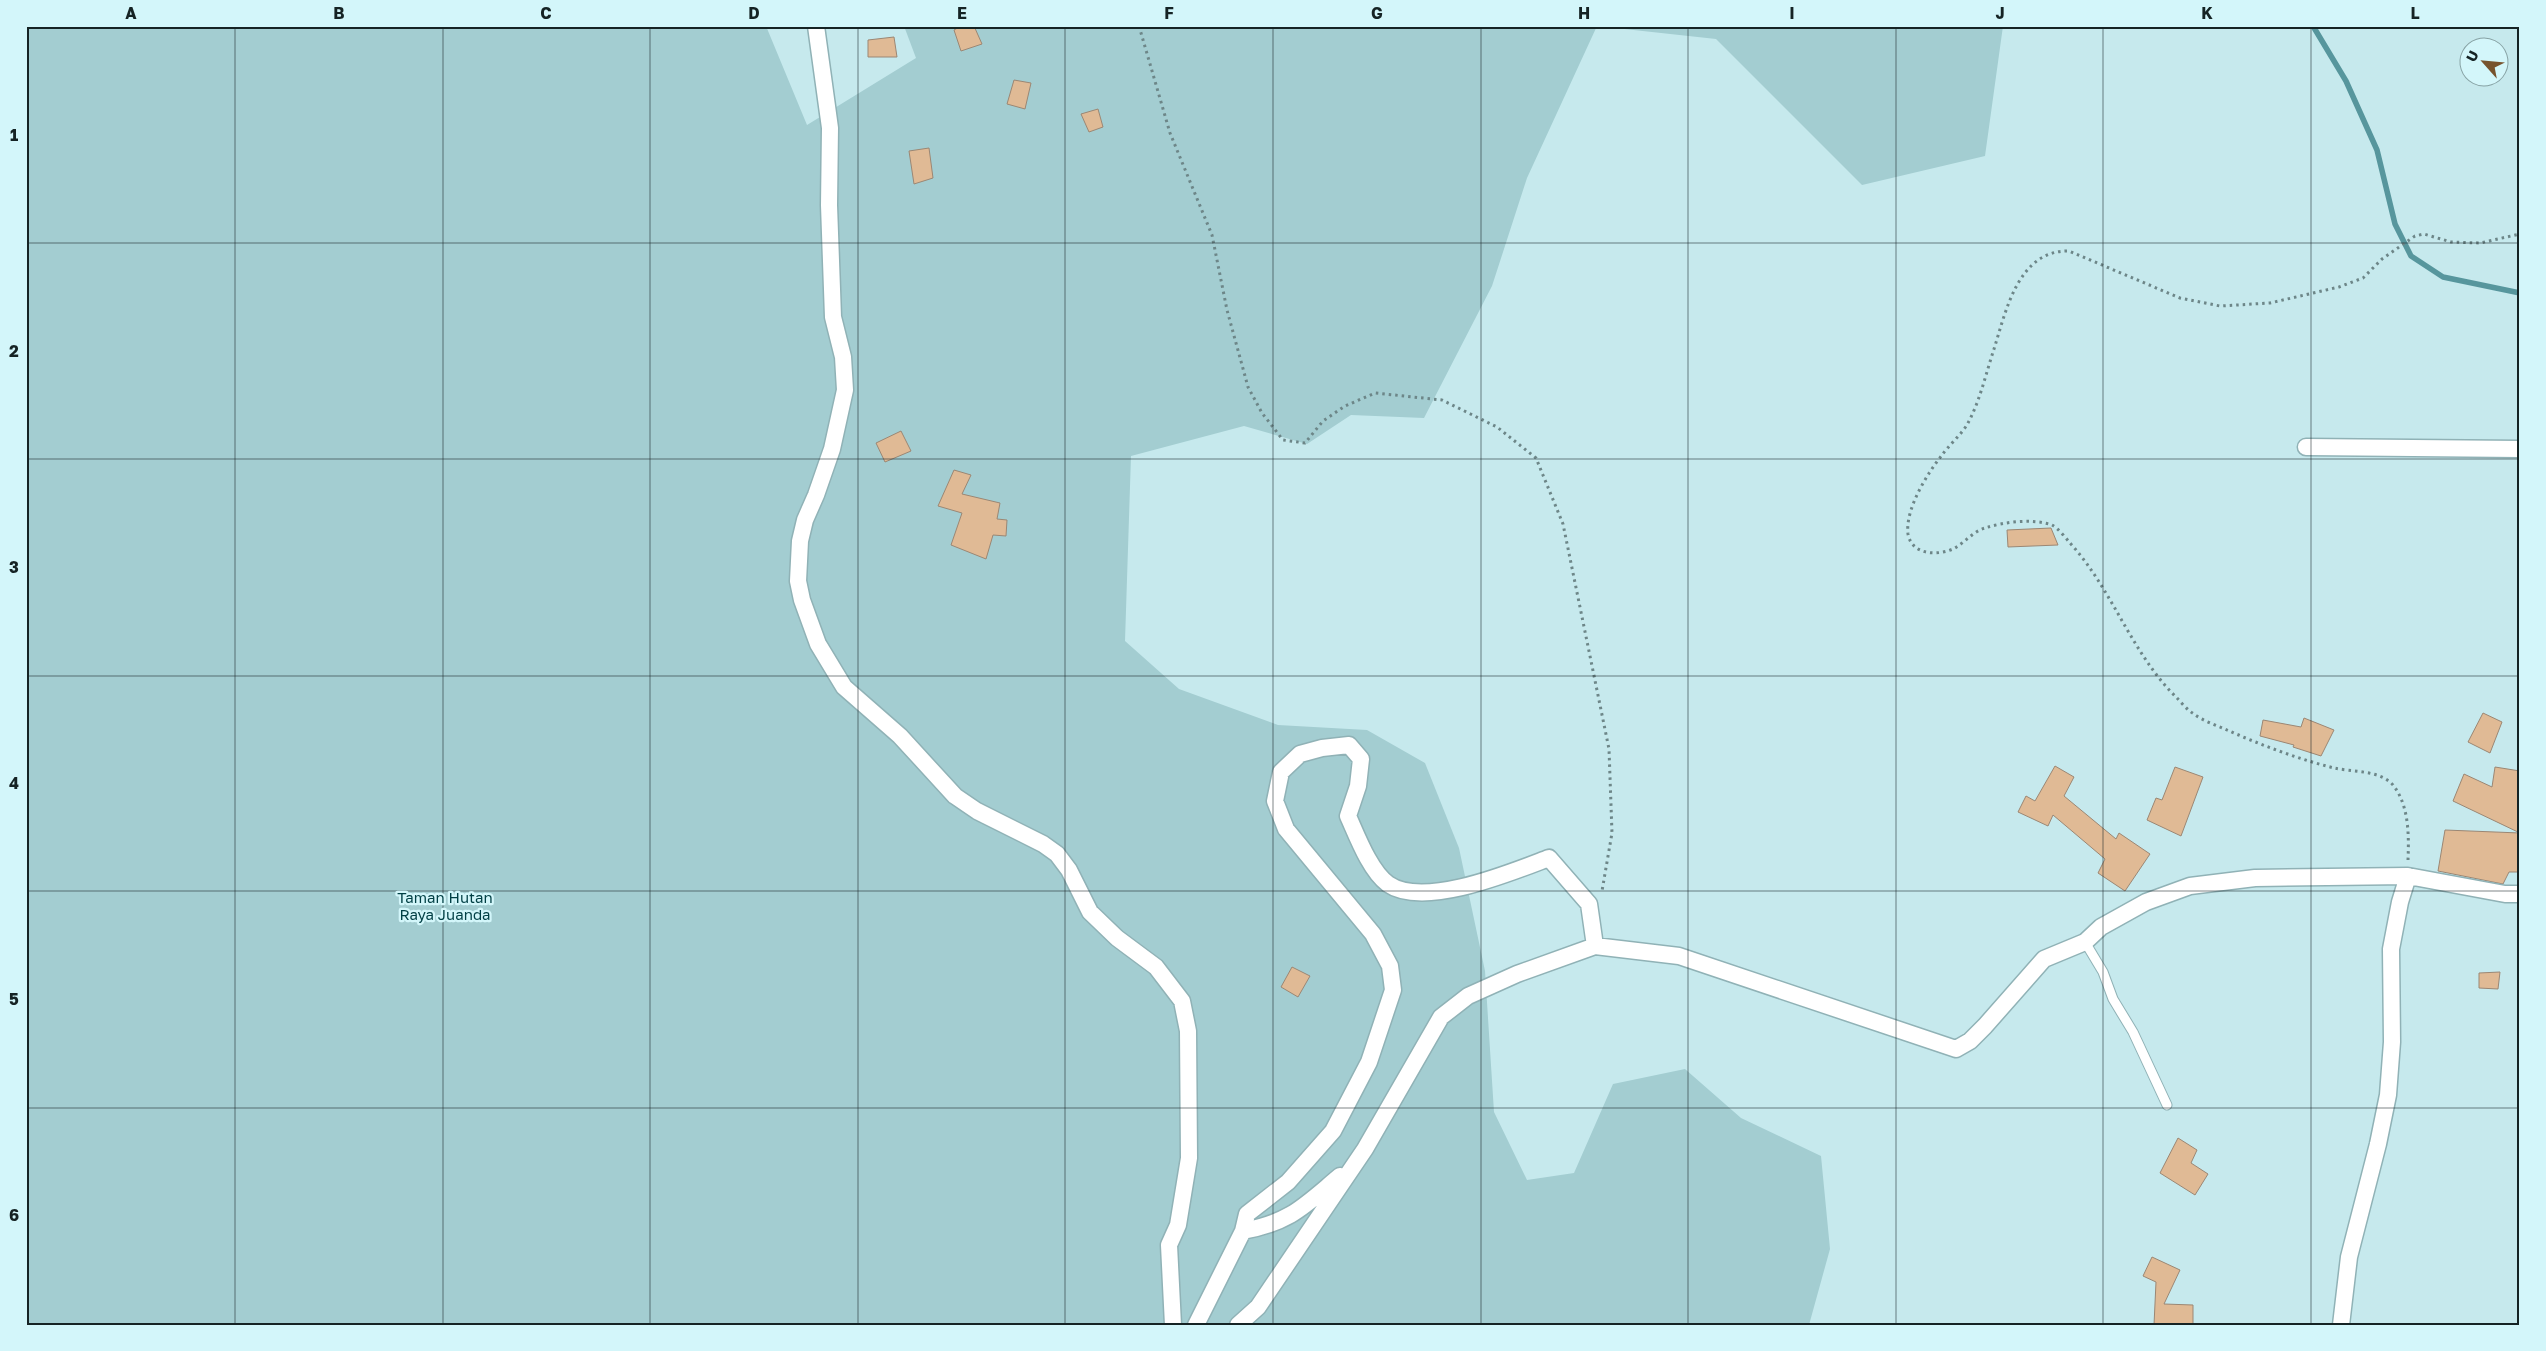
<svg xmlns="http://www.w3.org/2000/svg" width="2546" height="1351" font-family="'Golos Text',sans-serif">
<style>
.green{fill:#a3cdd1}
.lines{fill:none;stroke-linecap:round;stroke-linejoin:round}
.stream{stroke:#57969d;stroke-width:5.5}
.building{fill:#e0ba95;stroke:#9b8774}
.service-casing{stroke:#90b2b6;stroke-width:11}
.minor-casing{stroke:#90b2b6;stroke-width:19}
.path{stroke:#6d8688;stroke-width:3;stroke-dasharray:2.5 4;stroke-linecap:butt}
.service{stroke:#fff;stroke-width:9}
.minor{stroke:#fff;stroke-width:16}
.grid{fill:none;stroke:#152324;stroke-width:1;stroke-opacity:0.55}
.labels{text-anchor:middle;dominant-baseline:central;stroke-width:4.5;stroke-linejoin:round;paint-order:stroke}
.park-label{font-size:15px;fill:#003f44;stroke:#d3f6fa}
.neatline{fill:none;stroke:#152324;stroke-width:2}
.grid-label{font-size:16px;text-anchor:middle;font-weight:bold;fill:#152324}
</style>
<rect width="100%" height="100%" fill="#c6e9ed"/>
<path class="green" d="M26 26H766L807 125 916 58 904 26H1597L1527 178 1492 286 1424 418 1351 415 1307 444 1244 426 1131 456 1125 641 1179 689 1278 725 1367 730 1425 763 1459 848 1485 971 1494 1112 1527 1180 1574 1173 1613 1084 1685 1069 1741 1118 1821 1156 1830 1249 1809 1325H26Z
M1597 26H2003L1985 156 1862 185 1716 39Z"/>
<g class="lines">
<path class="stream" d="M2313 26 2346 81 2377 150 2395 224 2411 256 2443 277 2520 293"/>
</g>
<path class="building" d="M961 26H974L982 44 961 51 954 30Z
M894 37 897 57H868V40Z
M1014 80 1031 83 1025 109 1007 104Z
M1098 109 1103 127 1089 132 1081 114Z
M929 148 933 178 914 184 909 151Z
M901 431 911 451 885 462 876 443Z
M954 470 971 475 962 494 1000 503 997 519 1007 520 1006 536 993 535 986 559 951 545 962 513 938 506Z
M2051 528 2058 545 2008 547 2007 530Z
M2483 713 2502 722 2490 753 2468 742Z
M2304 718 2334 730 2321 756 2293 747 2294 745 2260 736 2263 720 2301 727Z
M2055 766 2074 777 2064 796 2116 839 2119 833 2150 854 2125 891 2098 873 2105 859 2053 815 2048 826 2018 812 2026 796 2035 801Z
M2175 767 2203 777 2181 836 2147 820 2156 798 2162 800Z
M2495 767 2520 771V833L2453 801 2464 774 2492 787Z
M2445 830 2520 833V872H2509L2503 884 2438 871Z
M1292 967 1310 976 1298 997 1281 987Z
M2500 972 2498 989 2479 988V973Z
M2178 1138 2197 1150 2191 1163 2208 1174 2195 1195 2160 1173Z
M2152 1257 2180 1270 2164 1304 2193 1305V1325H2154L2156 1282 2143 1276Z"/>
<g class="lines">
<g class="service-casing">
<path id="service" d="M2085 942 2103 972 2113 999 2133 1032 2167 1105"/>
</g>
<g class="minor-casing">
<path id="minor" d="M816 26 830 128 829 205 833 317 843 357 845 390 832 449 816 495 805 520 800 541 798 581 802 600 818 644 844 687 900 736 955 796 977 811 1043 844 1057 854 1069 870 1090 912 1117 938 1156 967 1182 1001 1188 1031 1189 1158 1178 1225 1169 1245 1173 1325
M2306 447 2520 449
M1243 1231 1247 1214 1288 1182 1333 1131 1369 1062 1393 990 1390 966 1373 934 1286 829 1275 801 1281 772 1300 754 1322 748 1349 745 1361 759 1358 786 1348 816C1357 836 1370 871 1388 884 1424 909 1512 872 1549 858L1589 904 1595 946
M1196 1325 1243 1231C1291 1222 1304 1206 1340 1176
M1238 1325 1258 1307 1365 1149 1441 1017 1468 996 1517 974 1595 946 1679 956 1956 1049 1970 1041 1985 1026 2044 959 2085 942 2101 927 2146 902 2190 886 2255 878 2408 876
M2341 1325 2349 1257 2378 1144 2388 1095 2392 1042 2391 949 2400 902 2408 876 2505 894H2520"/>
</g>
<path class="path" d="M1139 26 1170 133 1212 235 1227 310 1248 387 1262 413 1283 440 1305 443 1323 421 1345 406 1375 393 1442 400 1497 427 1536 458 1563 524 1609 749 1612 833 1602 891
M2408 860C2409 835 2409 805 2393 785 2380 770 2352 772 2334 768 2298 759 2261 745 2227 730 2216 725 2203 721 2194 714 2187 710 2181 702 2175 696 2131 652 2112 589 2070 543 2065 537 2058 528 2052 525 2032 518 2004 522 1985 528 1974 531 1965 542 1955 548 1939 556 1912 556 1908 534 1905 509 1927 474 1942 455 1950 444 1962 434 1968 423 1980 401 1986 373 1994 349 2006 311 2018 250 2069 251L2180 298 2220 306 2270 303 2339 287 2363 278 2382 259 2415 236 2424 234 2451 242 2480 243 2520 234"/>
<use href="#service" class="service"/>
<use href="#minor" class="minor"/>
</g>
<path class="grid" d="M235 26V1325M443 26V1325M650 26V1325M858 26V1325M1065 26V1325M1273 26V1325M1481 26V1325M1688 26V1325M1896 26V1325M2103 26V1325M2311 26V1325M26 243H2520M26 459H2520M26 676H2520M26 891H2520M26 1108H2520"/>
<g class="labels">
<g class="park-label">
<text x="445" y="897">Taman Hutan<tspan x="445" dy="17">Raya Juanda</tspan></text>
</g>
</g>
<rect width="2546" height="1351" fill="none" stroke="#d3f6fa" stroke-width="55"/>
<g transform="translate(2484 62) rotate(297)"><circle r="24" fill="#d3f6fa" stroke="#87a2a4"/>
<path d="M0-4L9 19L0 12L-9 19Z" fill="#77532d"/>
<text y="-8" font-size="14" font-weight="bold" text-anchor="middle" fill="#152324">U</text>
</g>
<rect x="28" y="28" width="2490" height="1296" class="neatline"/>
<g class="grid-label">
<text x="131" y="19">A</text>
<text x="339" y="19">B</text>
<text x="546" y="19">C</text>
<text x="754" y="19">D</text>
<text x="962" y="19">E</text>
<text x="1169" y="19">F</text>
<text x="1377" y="19">G</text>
<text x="1584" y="19">H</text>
<text x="1792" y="19">I</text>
<text x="2000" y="19">J</text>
<text x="2207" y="19">K</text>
<text x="2415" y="19">L</text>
<text x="14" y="141">1</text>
<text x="14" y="357">2</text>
<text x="14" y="573">3</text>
<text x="14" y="789">4</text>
<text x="14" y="1005">5</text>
<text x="14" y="1221">6</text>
</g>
</svg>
